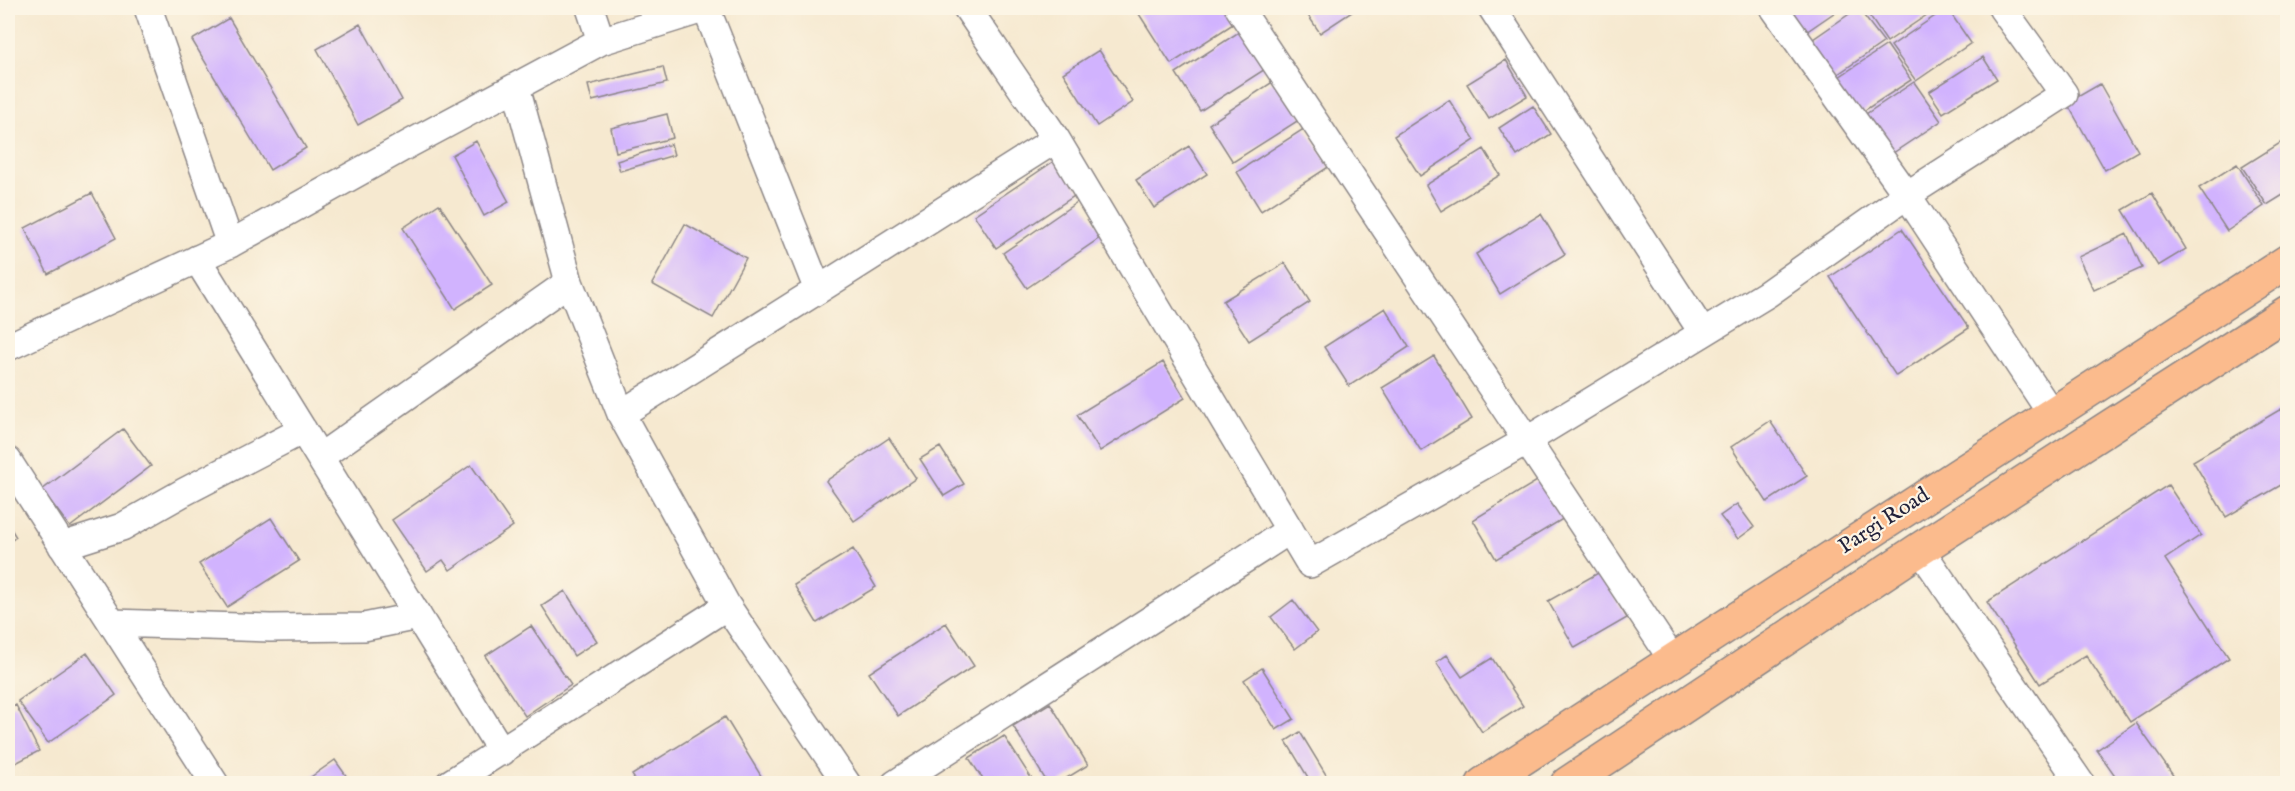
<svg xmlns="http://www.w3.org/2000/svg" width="2295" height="791" font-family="'IM FELL English',serif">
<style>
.building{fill:#d1b3fe}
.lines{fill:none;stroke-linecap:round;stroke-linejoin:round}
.minor-casing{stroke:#8c8686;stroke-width:30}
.primary-casing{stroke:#8c8686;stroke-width:36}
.minor{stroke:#fff;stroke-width:27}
.primary{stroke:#fbbb8d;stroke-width:33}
.labels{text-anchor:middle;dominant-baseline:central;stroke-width:4.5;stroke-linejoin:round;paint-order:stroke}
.street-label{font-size:22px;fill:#22223b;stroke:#fcf5e5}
</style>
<rect width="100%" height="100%" fill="#fcf5e5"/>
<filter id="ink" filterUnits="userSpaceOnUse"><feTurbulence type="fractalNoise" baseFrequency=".0167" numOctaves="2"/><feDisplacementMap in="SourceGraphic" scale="12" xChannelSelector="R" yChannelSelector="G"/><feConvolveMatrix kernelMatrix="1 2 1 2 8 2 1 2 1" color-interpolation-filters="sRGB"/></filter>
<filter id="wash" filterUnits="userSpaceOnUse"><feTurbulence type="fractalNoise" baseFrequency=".008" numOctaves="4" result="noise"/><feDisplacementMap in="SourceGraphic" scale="24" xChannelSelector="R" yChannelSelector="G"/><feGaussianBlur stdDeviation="1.35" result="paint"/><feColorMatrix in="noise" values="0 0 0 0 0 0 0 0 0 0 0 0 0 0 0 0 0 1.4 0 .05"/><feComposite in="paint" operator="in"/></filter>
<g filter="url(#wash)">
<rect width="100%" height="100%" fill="#f6e9d0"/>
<g id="blocks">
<path class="building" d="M1149 8H1238L1244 17 1171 64 1139 14Z
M1303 8H1358L1320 33Z
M1784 8H1841L1803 34Z
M1858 8 1884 42 1828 81 1803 46Z
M1864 8H1937L1887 42Z
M1947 8 1971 43 1916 81 1891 46Z
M229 18 306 148 270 170 192 40Z
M360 24 402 100 358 125 317 49Z
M1245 28 1270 66 1200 111 1176 73Z
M1887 45 1911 80 1853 118 1830 83Z
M1099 50 1133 102 1097 126 1063 73Z
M1983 57 1997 79 1943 113 1929 92Z
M1506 60 1527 96 1489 119 1467 84Z
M663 67 667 83 592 101 588 85Z
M1277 79 1302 118 1233 162 1209 124Z
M1914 82 1941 121 1881 161 1854 122Z
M2100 84 2138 151 2105 170 2067 103Z
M1449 100 1475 140 1420 176 1394 136Z
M1533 106 1551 134 1517 156 1499 128Z
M667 114 673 138 616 152 611 128Z
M1305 128 1330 166 1261 211 1237 172Z
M2288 138V192L2267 205 2242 167Z
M476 141 509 202 484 216 452 155Z
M671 144 674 155 620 171 617 161Z
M1189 146 1207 174 1154 208 1136 180Z
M1484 149 1500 175 1441 211 1426 185Z
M1057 159 1080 192 996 248 974 215Z
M2237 164 2264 206 2227 231 2199 188Z
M92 193 116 238 48 274 25 228Z
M2152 193 2186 249 2158 266 2123 210Z
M1080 200 1104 235 1027 288 1003 253Z
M439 204 492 285 455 309 403 228Z
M1541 214 1565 254 1500 294 1476 254Z
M685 224 746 258 713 318 652 284Z
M1902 229 1969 328 1896 376 1830 277Z
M2127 234 2142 268 2094 290 2078 257Z
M1285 263 1310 302 1249 341 1223 301Z
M1385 308 1409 347 1349 386 1324 347Z
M1434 356 1472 419 1421 451 1382 388Z
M1163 362 1185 398 1100 451 1077 415Z
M2281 409 2288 419V481L2226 517 2193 461Z
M1770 421 1807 476 1767 502 1731 447Z
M123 429 151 466 70 527 42 490Z
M889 438 916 478 854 521 826 481Z
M940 447 964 484 944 496 920 459Z
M471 465 513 526 450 570 443 560 427 571 392 520Z
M1542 478 1566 517 1496 559 1473 520Z
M2168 485 2201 535 2165 559 2229 658 2130 722 2086 655 2040 684 1987 602Z
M1737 504 1754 527 1738 539 1720 516Z
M271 518 299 561 227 607 199 564Z
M8 524 16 537 8 543Z
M853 549 876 587 817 623 794 585Z
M1600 572 1627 618 1575 648 1548 601Z
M565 591 597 641 574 656 542 606Z
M1293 600 1317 632 1295 649 1271 617Z
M946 623 974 666 898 716 869 673Z
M531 626 571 685 525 716 485 656Z
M87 653 116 695 48 743 18 701Z
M1447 655 1462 677 1492 658 1523 706 1482 732 1436 662Z
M1262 668 1294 719 1276 730 1244 680Z
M1050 703 1088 765 1057 784H1048L1013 726Z
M16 705 39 751 8 767V709Z
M725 717 766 784H638L632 775Z
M2136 723 2179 784H2121L2097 750Z
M1300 732 1328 778 1319 784H1312L1286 741Z
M1004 736 1035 784H986L969 758Z
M335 760 352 784H301Z"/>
</g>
</g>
<g filter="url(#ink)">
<use href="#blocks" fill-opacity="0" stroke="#8c8686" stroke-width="1.5"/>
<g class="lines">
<g class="minor-casing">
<path id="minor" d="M148 8 230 244
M590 8 601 41
M706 8 818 290 1056 139
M967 8 1056 139 1310 564 1526 441 1767 294 1907 195 1774 8
M1239 8 1672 659
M1492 8 1703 333
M2002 8 2064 94 1907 195 2051 413
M516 87 569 282
M197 259 502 752
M8 347 230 244 409 144 601 41 706 8
M621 414 818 290
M320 457 569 282 621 414 727 606
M8 461 215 784
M62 546 122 527 184 492 303 430
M1920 549 2081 784
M112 623 270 628 364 627 418 616
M449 784 727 606 847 784
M895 784 1290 530"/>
</g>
<g class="primary-casing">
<path id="primary" d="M1483 784 2288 261
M1567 784 1920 549 2288 312"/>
</g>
<use href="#minor" class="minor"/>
<use href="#primary" class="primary"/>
</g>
</g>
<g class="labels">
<g class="street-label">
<text transform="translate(1884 521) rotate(-33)">Pargi Road</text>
</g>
</g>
<rect width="2295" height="791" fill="none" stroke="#fcf5e5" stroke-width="30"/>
</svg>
